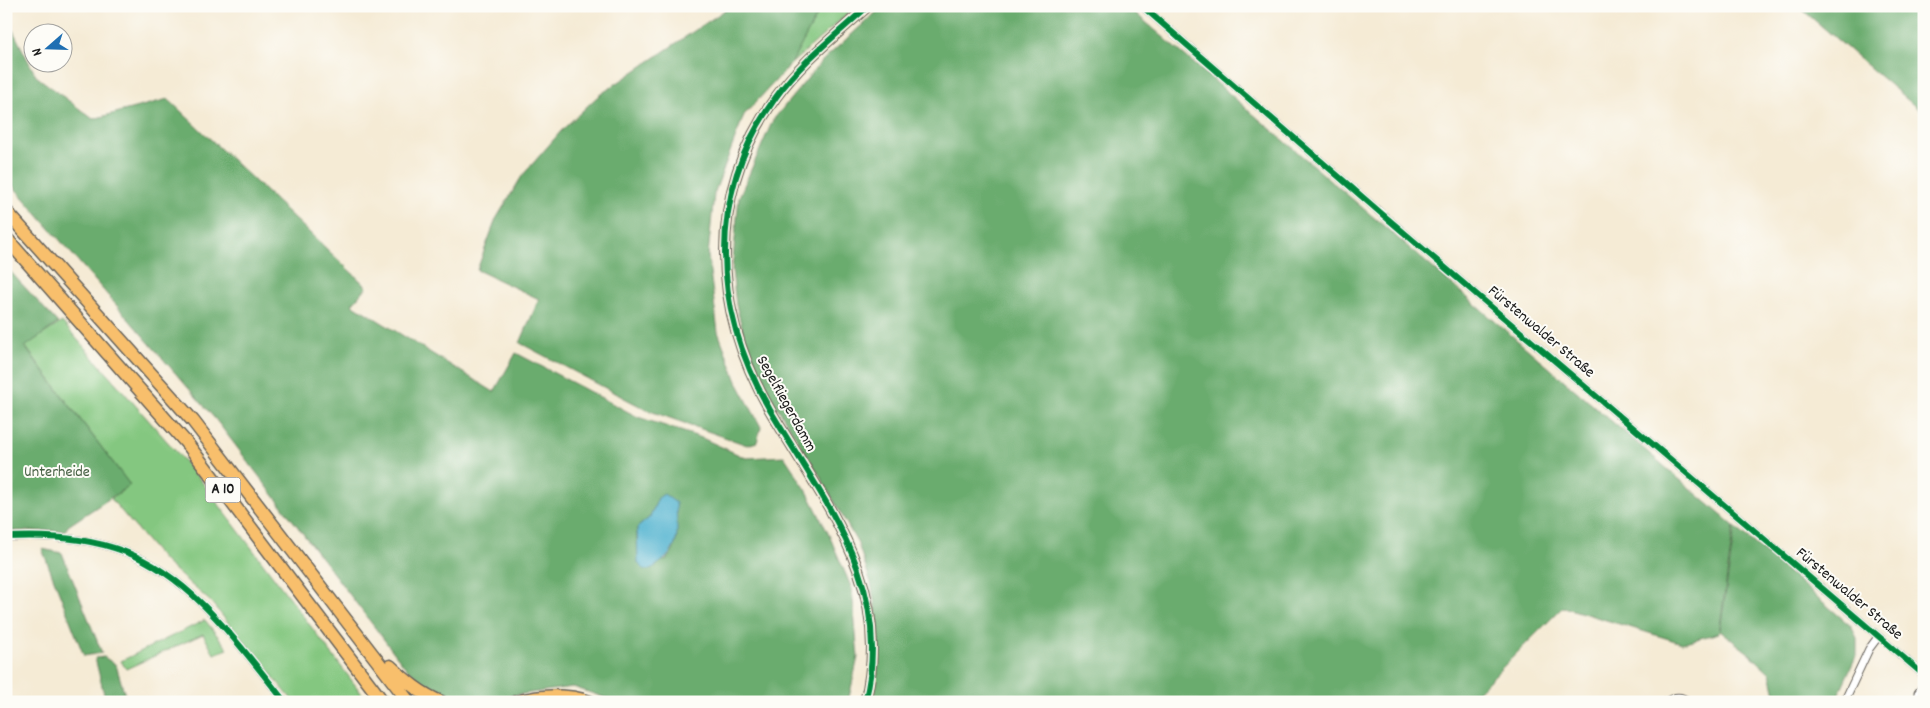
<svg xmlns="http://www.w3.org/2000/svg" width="1930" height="708" font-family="Dekko,sans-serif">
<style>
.green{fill:#84c780;stroke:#50724e}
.forest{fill:#6bac6e;stroke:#446445;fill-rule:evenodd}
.water{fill:#51b3d0;stroke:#366876}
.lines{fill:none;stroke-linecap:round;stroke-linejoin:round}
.street-casing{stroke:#68645d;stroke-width:9}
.secondary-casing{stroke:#68645d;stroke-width:12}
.highway-casing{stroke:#68645d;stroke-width:15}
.street{stroke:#fff;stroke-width:7}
.secondary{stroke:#fce5c4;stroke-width:10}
.highway{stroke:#f8bf6c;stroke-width:12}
.cycleway-casing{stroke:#fdfcf7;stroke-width:9}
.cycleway{stroke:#00873e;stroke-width:6}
.labels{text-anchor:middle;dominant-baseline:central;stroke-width:4;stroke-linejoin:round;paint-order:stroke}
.shield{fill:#fdfcf7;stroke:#605f5e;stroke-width:1}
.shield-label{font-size:15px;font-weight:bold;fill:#1c1c1c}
.street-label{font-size:16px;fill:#1c1c1c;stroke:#fdfcf7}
.park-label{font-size:16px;fill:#466044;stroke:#fdfcf7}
</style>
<rect width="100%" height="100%" fill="#fdfcf7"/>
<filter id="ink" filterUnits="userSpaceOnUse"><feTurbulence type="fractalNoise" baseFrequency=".02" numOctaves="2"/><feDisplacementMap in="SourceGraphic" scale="10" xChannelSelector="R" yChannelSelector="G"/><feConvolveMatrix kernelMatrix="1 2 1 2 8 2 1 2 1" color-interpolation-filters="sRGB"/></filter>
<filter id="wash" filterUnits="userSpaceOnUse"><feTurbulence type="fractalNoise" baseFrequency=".0096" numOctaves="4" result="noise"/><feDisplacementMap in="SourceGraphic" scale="20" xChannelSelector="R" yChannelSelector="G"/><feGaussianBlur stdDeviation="1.12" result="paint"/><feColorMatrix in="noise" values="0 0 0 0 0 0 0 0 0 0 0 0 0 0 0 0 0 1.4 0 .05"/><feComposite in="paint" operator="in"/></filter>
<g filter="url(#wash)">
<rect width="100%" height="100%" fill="#f5ebd5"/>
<path class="green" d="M822 6H856L791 64Z
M62 322 195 473 368 702H294L210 601 165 562 111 499 130 485 25 346Z
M205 620 228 649 214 654 203 634 126 669 121 661Z"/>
<path class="forest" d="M731 6H822L791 64 744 115 714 194 708 256 718 332 738 384 761 427 757 442 747 445 647 410 520 343 539 299 477 270 496 219 522 176 562 130 598 96Z
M883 6H1127L1734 526 1719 633 1682 643 1563 607 1468 702H872L878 660V623L871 583 858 544 820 476 767 391 748 349 736 305 732 270 739 197 773 120 821 62Z
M1798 6H1924V114Z
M6 17 36 76 93 119 168 99 367 287 352 304 494 392 516 353 638 417 702 438 746 458 784 456 807 491 829 535 852 589 858 657 848 702H618L573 687 473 701 434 692 405 667 216 420 6 178ZM658 498 677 537 673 551 665 561 637 544V528L650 517Z
M6 267 58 323 25 347 130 485 68 526 65 531H6Z
M1735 527 1851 626 1857 638V654L1835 702H1777L1770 673 1750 654 1720 631Z
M42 549 62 553 102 653 84 656Z
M104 657 116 665 127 702H106L95 658Z"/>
<path class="water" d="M664 494 676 503C677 538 683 550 649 570L643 569 638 563 637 528 650 517 658 498Z"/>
</g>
<g filter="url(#ink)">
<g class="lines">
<g class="street-casing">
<path id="street" d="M1142 6 1382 214 1924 675
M6 537C45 535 86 537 123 551 192 576 241 647 285 702
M1666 702C1674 696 1681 695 1689 702
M1844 702 1869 649 1878 637
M1917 702 1918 693 1924 685"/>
</g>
<g class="secondary-casing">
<path id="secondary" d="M865 702C895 586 824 502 770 410 712 309 706 194 776 97 801 62 836 35 868 6"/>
</g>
<g class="highway-casing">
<path id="highway" d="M6 211 193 421 409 702
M6 238 189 446 383 702
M390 666C406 681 421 694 441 702
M516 702C541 695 565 693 590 702"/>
</g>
<use href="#street" class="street"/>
<use href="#secondary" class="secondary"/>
<use href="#highway" class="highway"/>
<g class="cycleway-casing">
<path id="cycleway" d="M1142 6 1382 214 1924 675
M6 537C45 535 86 537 123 551 192 576 241 647 285 702
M865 702C895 586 824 502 770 410 712 309 706 194 776 97 801 62 836 35 868 6"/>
</g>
<use href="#cycleway" class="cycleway"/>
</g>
</g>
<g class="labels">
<rect class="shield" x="205.5" y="477.5" width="35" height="25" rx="4"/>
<g class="shield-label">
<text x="223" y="490">A 10</text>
</g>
<g class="street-label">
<text transform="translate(1541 332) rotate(40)">Fürstenwalder Straße</text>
<text transform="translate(786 404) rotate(61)">Segelfliegerdamm</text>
<text transform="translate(1849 594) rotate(40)">Fürstenwalder Straße</text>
</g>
<g class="park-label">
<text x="57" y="472">Unterheide</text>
</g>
</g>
<rect width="1930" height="708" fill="none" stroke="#fdfcf7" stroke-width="25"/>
<g transform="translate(48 48) rotate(250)"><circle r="24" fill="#fdfcf7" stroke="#a3a29f"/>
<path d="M0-4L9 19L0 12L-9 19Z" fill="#1f6fb2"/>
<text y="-8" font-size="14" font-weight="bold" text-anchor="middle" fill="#1c1c1c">N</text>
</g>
</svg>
